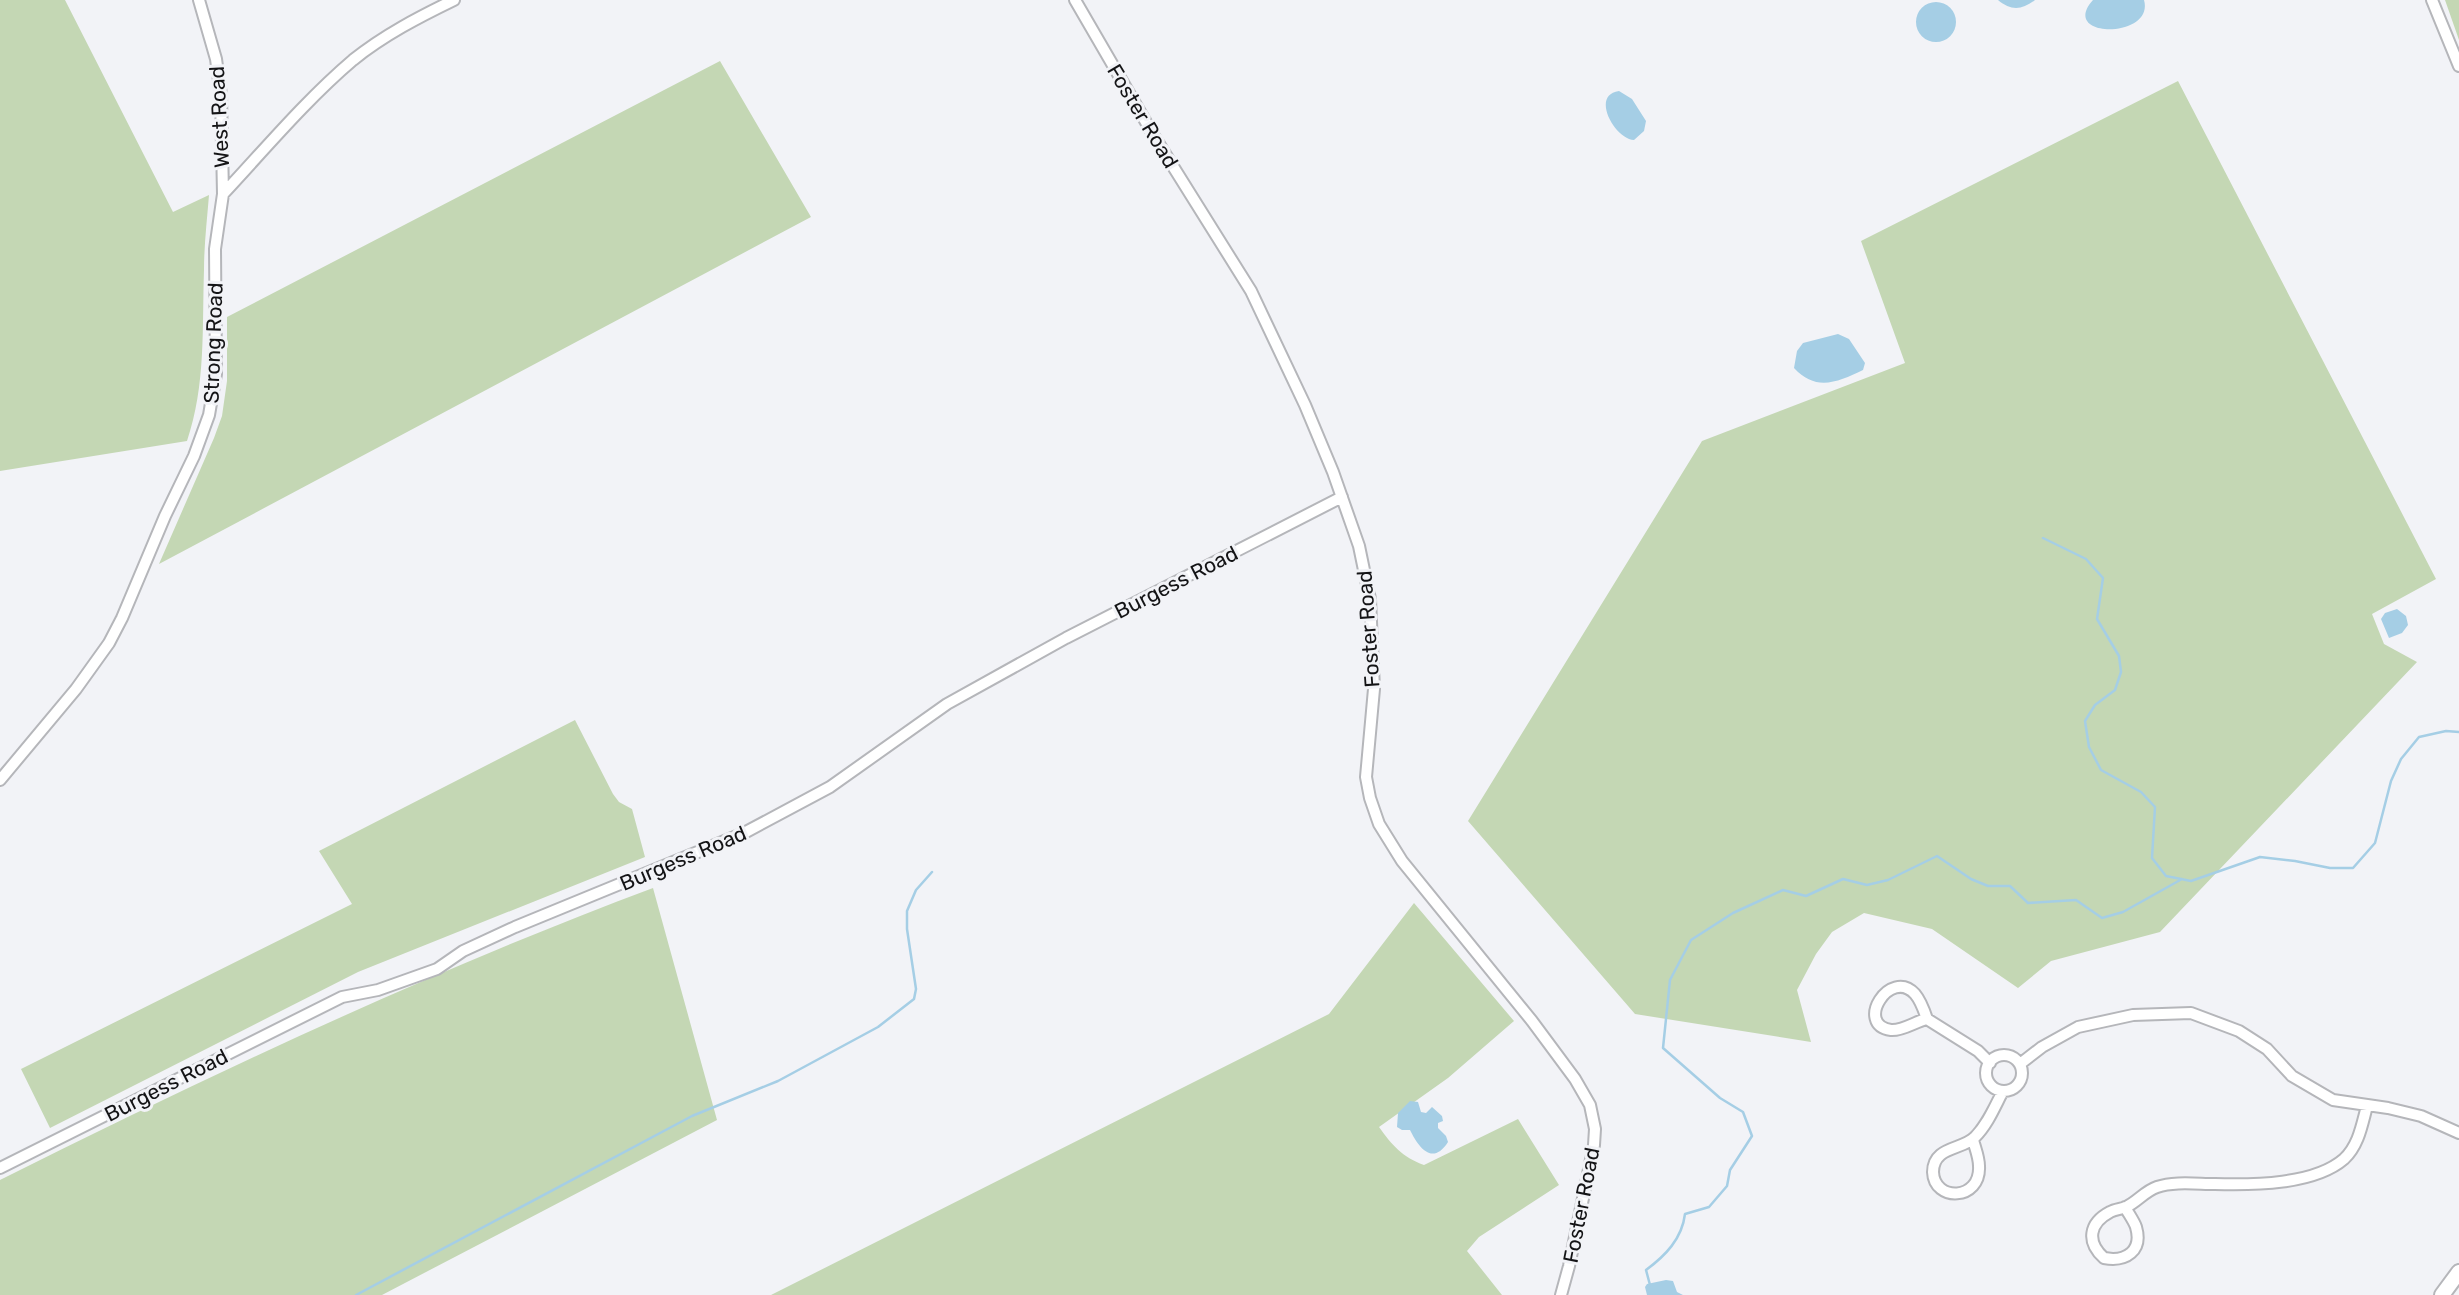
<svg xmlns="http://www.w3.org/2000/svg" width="2459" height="1295" font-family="Rubik,sans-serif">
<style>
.green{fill:#c4d7b4}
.water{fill:#a5cee5}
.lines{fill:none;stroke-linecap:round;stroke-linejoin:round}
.stream{stroke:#a5cee5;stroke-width:2.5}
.minor-casing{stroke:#b5b6ba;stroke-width:14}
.major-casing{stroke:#b5b6ba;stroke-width:18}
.minor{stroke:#fff;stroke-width:10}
.major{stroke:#fff;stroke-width:14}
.labels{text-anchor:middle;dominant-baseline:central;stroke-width:6;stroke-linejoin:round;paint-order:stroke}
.street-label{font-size:21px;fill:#141416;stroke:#f2f3f7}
</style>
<rect width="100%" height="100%" fill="#f2f3f7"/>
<path class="green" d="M0 0H65L173 212 209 195C207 220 204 245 204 270 202 329 206 385 187 441L0 471Z
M2445 0H2459V40Z
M720 61 811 217 159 564 214 438 222 416 227 381V317Z
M2178 81 2436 579 2372 614 2384 644 2417 662 2160 932 2051 961 2018 988 1932 929 1864 913 1832 932 1816 954 1797 990 1811 1042 1635 1014 1468 821 1702 441 1905 363 1861 241Z
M575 720 613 794 619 802 632 809 645 857 358 972 50 1128 21 1069 352 904 319 851Z
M653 888 717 1120 382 1295H0V1180C214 1073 429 972 653 888Z
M1414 903 1514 1021 1448 1078 1379 1127C1392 1145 1402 1157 1424 1165L1518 1119 1559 1185 1479 1237 1467 1251 1502 1295H771L1329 1014Z"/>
<path class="water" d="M1998 0H2035C2022 10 2011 11 1998 0Z
M2093 0H2144C2155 39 2058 39 2093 0Z
M1916 22a20 20 0 1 1 40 0a20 20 0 1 1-40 0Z
M1619 91 1632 99 1646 121 1644 131 1634 140C1615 139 1590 95 1619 91Z
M1838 334 1849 339 1865 363 1863 370C1838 382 1816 392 1794 368L1797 351 1803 343Z
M2397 609 2406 616 2408 625 2402 633 2389 638 2381 619 2385 613Z
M1410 1101 1418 1102 1421 1112 1426 1113 1432 1107 1442 1116 1443 1121 1438 1123V1128L1446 1136 1448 1142C1432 1167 1418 1146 1410 1130H1402L1397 1127 1398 1113Z
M1666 1280 1673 1281 1677 1292 1683 1295H1647L1645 1287 1647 1284Z"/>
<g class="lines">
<path class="stream" d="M2043 538 2086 559 2103 578 2097 619 2119 656 2121 672 2115 690 2095 705 2085 721 2089 747 2101 770 2141 792 2155 807 2152 858 2166 876 2191 881 2260 857 2295 861 2330 868H2353L2375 843 2391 781 2401 759 2419 737 2446 731 2459 732
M1650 1285 1646 1270C1665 1256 1682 1239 1685 1214L1709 1207 1727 1186 1730 1170 1752 1136 1743 1112 1720 1098 1663 1048 1670 980 1691 940 1733 913 1783 890 1806 896 1843 879 1867 885 1888 880 1937 856 1971 879 1988 886H2010L2028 903 2076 900 2102 918 2123 912 2182 879
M356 1295 692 1116 778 1081 878 1027 914 999 916 989 907 929V911L916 890 932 872"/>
<g class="minor-casing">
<path id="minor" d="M1075 0 1154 136 1251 291 1305 405 1333 472 1359 546 1370 599 1374 689 1366 777 1370 798 1379 824 1402 861 1532 1021 1575 1079 1590 1105 1595 1129 1594 1145 1569 1266 1561 1295
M2432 0 2459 66
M223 194C265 149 306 100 353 60 384 35 419 17 454 0
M0 780 76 689 109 643 122 618 165 516 194 456 209 415 216 374 215 249 223 194 221 95 216 59 199 0
M1927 1019C1924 1010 1921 1001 1915 994 1890 967 1854 1025 1891 1030 1903 1031 1916 1021 1927 1019L1978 1051 1990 1063
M1986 1073a18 18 0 1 1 36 0a18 18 0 1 1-36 0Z
M2020 1064 2042 1047 2078 1027 2133 1015 2191 1013 2239 1031 2267 1049 2292 1076 2333 1100 2388 1108 2421 1116 2459 1133
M1973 1140C1975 1148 1979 1157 1979 1166 1981 1201 1934 1202 1933 1172 1933 1146 1963 1150 1975 1137 1988 1124 1995 1106 2003 1091
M0 1168 342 997 378 990 437 969 463 951 515 927 744 833 830 787 947 704 1066 638 1342 497
M2125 1207C2128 1213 2134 1221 2136 1227 2143 1251 2126 1262 2104 1258 2086 1242 2089 1223 2110 1212 2115 1209 2121 1209 2126 1207 2137 1202 2145 1191 2157 1187 2174 1181 2197 1184 2215 1184 2253 1185 2314 1185 2344 1159 2359 1145 2362 1124 2367 1106"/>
</g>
<g class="major-casing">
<path id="major" d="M2442 1295 2459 1272"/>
</g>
<use href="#minor" class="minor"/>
<use href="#major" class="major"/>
</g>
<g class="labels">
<g class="street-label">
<text transform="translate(1143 116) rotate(59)">Foster Road</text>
<text transform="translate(219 117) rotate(-93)">West Road</text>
<text transform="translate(213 343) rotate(-88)">Strong Road</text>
<text transform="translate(1176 582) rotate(-27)">Burgess Road</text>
<text transform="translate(1368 629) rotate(-94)">Foster Road</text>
<text transform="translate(683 858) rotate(-23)">Burgess Road</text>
<text transform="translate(166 1085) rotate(-27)">Burgess Road</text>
<text transform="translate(1581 1205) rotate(-79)">Foster Road</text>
</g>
</g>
</svg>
